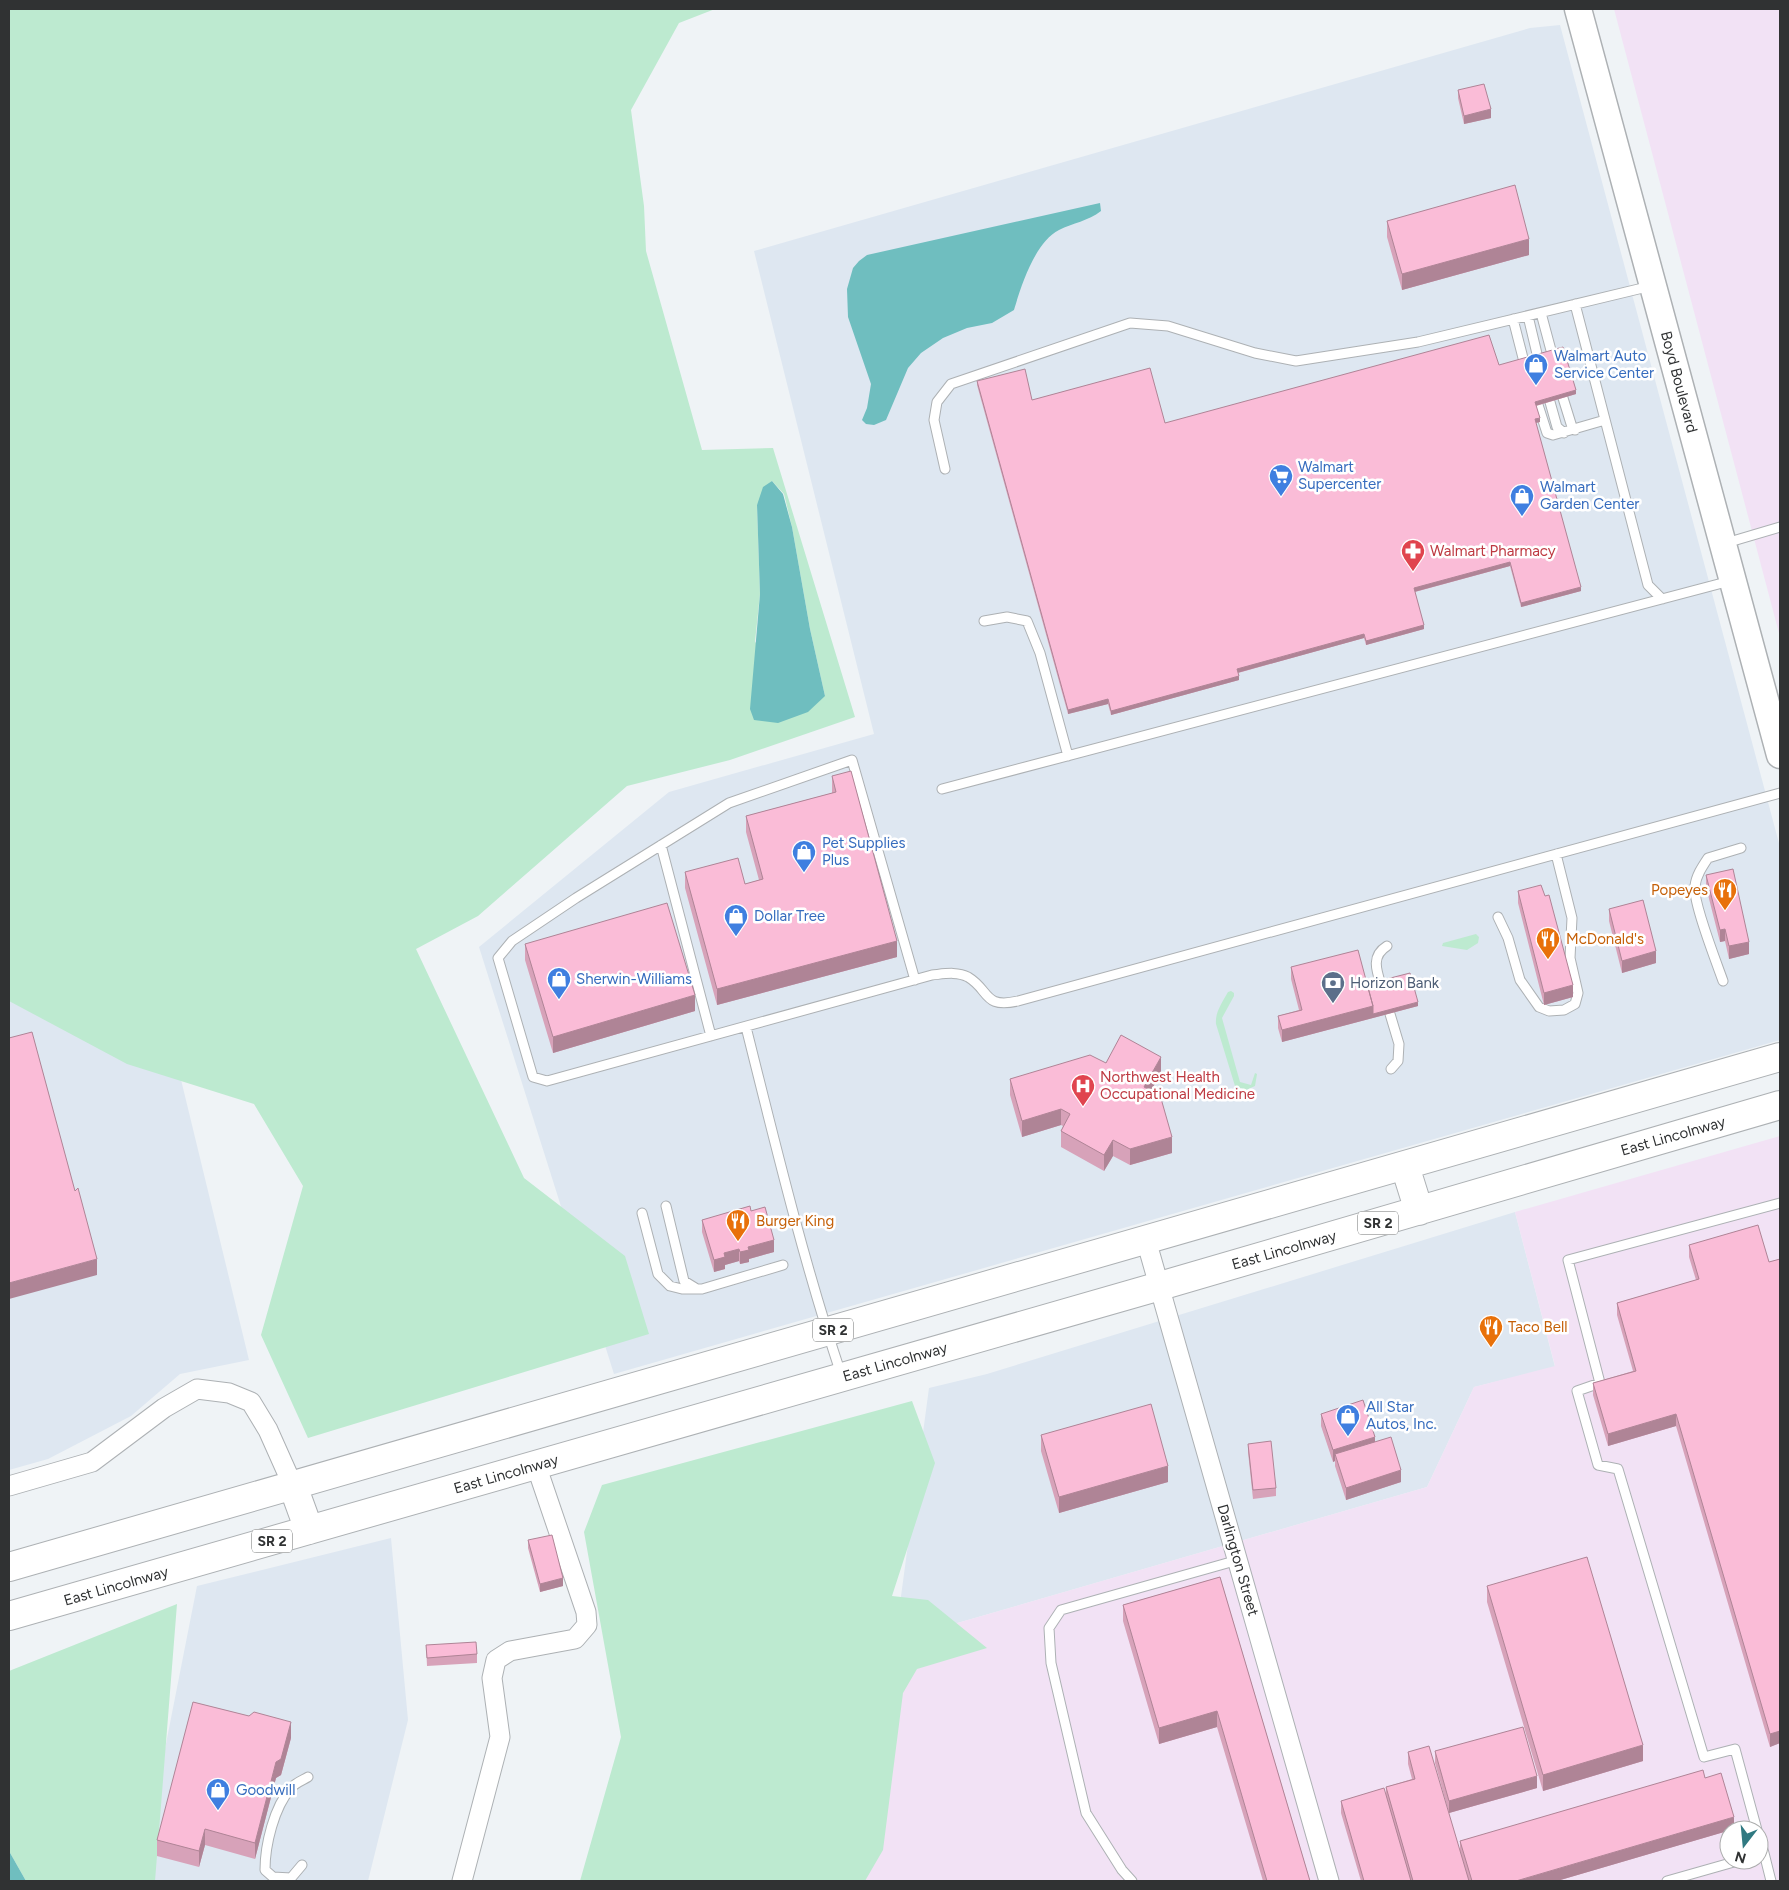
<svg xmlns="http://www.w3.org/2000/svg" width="1789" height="1890" font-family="Figtree,sans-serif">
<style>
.built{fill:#dee7f1}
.industrial{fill:#f2e2f5;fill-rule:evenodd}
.green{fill:#bdead0;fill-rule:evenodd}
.water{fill:#6fbebf}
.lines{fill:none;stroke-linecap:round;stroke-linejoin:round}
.lane-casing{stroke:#adb1b4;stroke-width:11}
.street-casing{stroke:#adb1b4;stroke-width:21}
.secondary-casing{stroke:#adb1b4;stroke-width:29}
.primary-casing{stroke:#adb1b4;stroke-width:30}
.lane{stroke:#fff;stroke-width:9}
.street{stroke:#fff;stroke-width:19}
.secondary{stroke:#fff;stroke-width:26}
.primary{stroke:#fff;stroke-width:28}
.wall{fill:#d7a2b9}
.shaded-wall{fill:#af8496}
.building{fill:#fabcd7;stroke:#af8496}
.labels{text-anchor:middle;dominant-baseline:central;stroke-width:5;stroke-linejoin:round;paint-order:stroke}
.shield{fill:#fff;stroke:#6e7070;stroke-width:1}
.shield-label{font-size:14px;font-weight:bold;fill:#303233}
.shop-label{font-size:15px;fill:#366cbe;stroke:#fff;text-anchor:start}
.street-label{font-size:15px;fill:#303233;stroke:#fff}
.health-label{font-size:15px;fill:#be3a42;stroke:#fff;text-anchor:start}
.food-label{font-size:15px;fill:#c56008;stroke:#fff;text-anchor:start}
.service-label{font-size:15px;fill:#4e5e75;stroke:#fff;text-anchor:start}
</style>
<rect width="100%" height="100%" fill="#eff3f6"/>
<path class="built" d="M1560 25 1780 847V1040L614 1374 479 947 669 792 874 734 754 251 1530 28Z
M9 884 135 890 249 1360 180 1374 131 1416 48 1459 9 1470Z
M1515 1212 1555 1367 1474 1387 1427 1487 895 1641 929 1388 987 1374Z
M391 1538 408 1720 368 1881H139L197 1586Z"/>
<path class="industrial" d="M1614 9H1780V637Z
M1780 1136V1881H855L895 1641 1427 1487 1474 1387 1555 1366 1515 1212ZM1729 1830H1759V1860H1729Z"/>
<path class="green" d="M9 9H715L679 23 631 110 644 206 646 251 702 450 773 448 855 717 730 760 627 786 478 916 416 949 524 1178 625 1256 649 1334 308 1438 261 1335 303 1186 254 1104 127 1064 9 1001ZM772 481 784 494 792 527 810 629 825 696 755 642 760 594 757 505Z
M1476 934 1479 937 1478 943 1467 950 1442 946 1443 943Z
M1231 991 1234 993V996L1222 1018 1240 1082 1251 1085 1255 1073 1257 1074 1255 1086 1246 1090 1235 1086 1216 1024C1215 1012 1222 1003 1228 992Z
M912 1401 935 1463 892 1596 928 1600 987 1648 917 1669 903 1693 883 1850 865 1881H580L621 1737 584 1532 602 1485Z
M177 1604 155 1881H26L9 1851V1671Z"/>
<path class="water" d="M1100 203 1101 211C1088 221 1073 223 1059 230 1035 242 1021 286 1014 310L992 323 967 328 943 338 921 353 908 368 886 420 874 425 866 424 862 420 867 408 871 384 848 317 847 289 853 268 859 261 867 255Z
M772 481 783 494 792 527 810 629 825 696 808 712 778 723 754 720 750 709 760 594 757 505 763 487Z
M9 1851 26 1881H9Z"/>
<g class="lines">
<g class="lane-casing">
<path id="lane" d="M1575 304 1648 585 1662 599
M1541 313 1552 354
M1528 316 1538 358
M1513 319 1524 362
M1563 398 1572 427 1575 430
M1550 402 1557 427 1564 433
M1538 405 1547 433 1553 435 1605 420
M945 469 934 420 937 402 951 384 1130 323 1168 326 1255 353 1296 361 1418 342 1651 286
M1726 543 1780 527
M984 621 1007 617 1027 621 1040 653 1068 756
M942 789 1730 581
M661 845 711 1036
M1498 917 1508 938 1520 980 1539 1007 1549 1011 1564 1010 1575 1004 1578 993 1570 958 1572 918 1556 854
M915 980 852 760 729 803 576 898 512 941 498 958 533 1077 547 1081 932 975C943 974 957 971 968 977 990 990 983 1009 1018 1001L1780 793
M1723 981C1717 964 1692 900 1695 886 1696 876 1702 867 1708 858L1741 848
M1383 991C1378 974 1369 957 1387 946
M1387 1004 1399 1044 1398 1061 1391 1069
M746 1027C775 1143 803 1260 841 1374
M666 1206 684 1281 697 1289
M642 1213 658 1274 670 1286 682 1289H702L783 1265
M1757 1830 1735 1749 1704 1757 1618 1469 1598 1465 1577 1391 1600 1383 1568 1260 1780 1203
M1759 1836 1764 1853
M1759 1855 1764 1853 1771 1881
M302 1865 291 1878 273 1877 265 1870C265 1845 274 1807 291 1788 295 1783 303 1780 308 1777
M1132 1881 1122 1870 1086 1813 1051 1663 1049 1628 1061 1610 1238 1560
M1667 1881 1741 1860"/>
</g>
<g class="street-casing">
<path id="street" d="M1146 1240 1329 1881
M9 1486 92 1462 164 1408 197 1389 229 1393 251 1402 268 1430 293 1486
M462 1881 500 1737 492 1678 496 1660 510 1651 575 1639 587 1625 586 1612 536 1465"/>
</g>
<g class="secondary-casing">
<path id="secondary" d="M1578 9 1780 755"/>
</g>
<g class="primary-casing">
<path id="primary" d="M1405 1166 1419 1211
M293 1486 309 1530
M9 1567 1780 1057
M9 1616 1160 1286 1780 1105"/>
</g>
<use href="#lane" class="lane"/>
<use href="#street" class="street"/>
<use href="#secondary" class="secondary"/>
<use href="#primary" class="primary"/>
</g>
<path class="wall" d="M1458 90 1491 118 1464 124 1458 98Z
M1387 221 1529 255 1402 290 1387 237Z
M1499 365 1576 394 1536 406 1540 422 1536 423 1581 591 1521 607 1510 566 1415 592 1424 629 1366 645 1364 638 1238 673 1239 680 1111 715 1108 704 1068 714 977 385V381L1032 400 1165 423Z
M832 776 897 957 717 1005 685 888V872L745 884 759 880 746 832V816L832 793Z
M1706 875 1749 954 1729 959 1725 941 1720 942 1706 887Z
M1518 891 1573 997 1544 1005 1518 903Z
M1609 909 1656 963 1622 973 1609 921Z
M525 944 695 1011 553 1053 525 960Z
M1291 967 1367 984 1418 1006 1282 1042 1278 1028V1016L1299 1010 1291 979Z
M1106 1063 1161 1073 1151 1090 1172 1153 1130 1165 1113 1156 1104 1171 1061 1147V1131L1063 1126 1061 1125 1022 1137 1010 1095V1079Z
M751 1211 774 1252 749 1259V1262L740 1264 739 1261 725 1265V1269L714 1272 702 1232V1220Z
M1689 1245 1769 1262 1780 1259V1743L1770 1747 1676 1426 1608 1446 1593 1395V1383L1633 1371 1617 1315V1303L1696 1280 1689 1257Z
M1321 1414 1375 1442 1401 1482 1346 1500 1335 1466V1461L1333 1462 1321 1426Z
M1041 1435 1168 1482 1059 1513 1041 1451Z
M1248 1444 1276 1488V1496L1253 1499 1248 1452Z
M528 1540 563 1586 540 1592 528 1548Z
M1220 1577 1310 1881H1263L1217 1727 1159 1744 1123 1621V1605Z
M1487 1586 1643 1761 1543 1791 1487 1602Z
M426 1645 477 1654V1663L427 1666Z
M291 1738 281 1775 276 1778 255 1859 205 1845 199 1867 157 1856V1840Z
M1435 1751 1537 1788 1449 1813 1435 1763Z
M1408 1752 1460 1851V1841L1705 1778 1734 1829 1557 1881H1361L1341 1813V1801L1386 1795V1787L1412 1779 1408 1764Z"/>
<path class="shaded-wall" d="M1491 109V118L1464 124V116Z
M1529 239V255L1402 290V274Z
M1576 390V394L1535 406V402Z
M1540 418V422L1535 423V419Z
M1510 562V566L1414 592V588Z
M1581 587V591L1521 607V603Z
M1424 625V629L1366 645V641Z
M1364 634V638L1237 673V669Z
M1239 676V680L1111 715V711Z
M1108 699V704L1068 714V710Z
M1725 929V941L1720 942V930Z
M897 941V957L717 1005V989Z
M1749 942V954L1729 959V946Z
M1656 951V963L1622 973V961Z
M1573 985V997L1544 1005V993Z
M695 995V1011L553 1053V1037Z
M1418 1002V1006L1373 1018V1014Z
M1373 1006V1018L1282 1042V1030Z
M1161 1057V1073L1144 1103V1087Z
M1061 1109V1125L1022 1137V1121Z
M1172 1137V1153L1130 1165V1149Z
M1113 1140V1156L1104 1171V1155Z
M774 1240V1252L749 1259V1262L740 1264V1252L748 1247Z
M739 1249V1261L725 1265V1269L714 1272V1260L724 1253Z
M97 1259V1275L9 1299V1283Z
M1676 1414V1426L1608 1446V1434Z
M1375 1437V1449L1335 1454V1461L1333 1462V1450Z
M1168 1466V1482L1059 1513V1497Z
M1401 1470V1482L1346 1500V1488Z
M563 1578V1586L540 1592V1584Z
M1217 1711V1727L1159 1744V1728Z
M291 1722V1738L281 1775 276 1778 255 1859V1843L276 1762Z
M1780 1731V1743L1770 1747V1734Z
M1643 1745V1761L1543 1791V1775Z
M1537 1776V1788L1449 1813V1801Z
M1734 1817V1829L1731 1830 1557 1881H1516Z
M205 1829V1845L199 1867V1851Z"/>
<path class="building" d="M1484 84 1491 109 1464 116 1458 90Z
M1515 185 1529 239 1402 274 1387 221Z
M1489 335 1499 365 1563 347 1576 390 1535 402 1540 418 1535 419 1581 587 1521 603 1510 562 1414 588 1424 625 1366 641 1364 634 1237 669 1239 676 1111 711 1108 699 1068 710 977 381 1025 369 1032 400 1150 368 1165 423Z
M851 771 897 941 717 989 685 872 738 858 745 884 763 879 746 816 836 792 832 776Z
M1733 869 1749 942 1729 946 1725 929 1720 930 1706 875Z
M1541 885 1545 896 1549 895 1573 985 1544 993 1518 891Z
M1643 900 1656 951 1622 961 1609 909Z
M667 903 695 995 553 1037 525 944Z
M1358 950 1373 1006 1282 1030 1278 1016 1302 1010 1291 967Z
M1410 973 1418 1002 1373 1014V1006L1367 984Z
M32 1032 75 1191 78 1188 97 1259 9 1283V1038Z
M1121 1035 1161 1057 1144 1087 1160 1095 1172 1137 1130 1149 1113 1140 1104 1155 1061 1131 1070 1114 1061 1109 1022 1121 1010 1079 1090 1055 1106 1063Z
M750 1206 751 1211 765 1207 774 1240 748 1247 749 1250 740 1252 739 1249 724 1253 725 1257 714 1260 702 1220Z
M1758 1225 1769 1262 1780 1259V1731L1770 1734 1676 1414 1608 1434 1593 1383 1636 1371 1617 1303 1699 1279 1689 1245Z
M1363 1400 1375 1437 1333 1450 1321 1414Z
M1151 1404 1168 1466 1059 1497 1041 1435Z
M1391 1437 1401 1470 1346 1488 1335 1454Z
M1271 1441 1276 1488 1253 1490 1248 1444Z
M552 1535 563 1578 540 1584 528 1540Z
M1587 1557 1643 1745 1543 1775 1487 1586Z
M1220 1577 1310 1881H1267L1217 1711 1159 1728 1123 1605Z
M476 1642 477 1654 427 1658 426 1645Z
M193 1702 249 1716 254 1712 291 1722 281 1759 276 1762 255 1843 205 1829 199 1851 157 1840Z
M1523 1727 1537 1776 1449 1801 1435 1751Z
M1429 1746 1469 1881H1413L1386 1787 1415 1779 1408 1752Z
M1703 1770 1705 1778 1721 1773 1734 1817 1516 1881H1472L1460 1841Z
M1384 1788 1411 1881H1364L1341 1801Z"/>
<defs>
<g id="shop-pin" transform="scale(1.25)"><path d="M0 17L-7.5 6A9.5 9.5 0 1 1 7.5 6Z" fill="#3f7fe0" stroke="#fff"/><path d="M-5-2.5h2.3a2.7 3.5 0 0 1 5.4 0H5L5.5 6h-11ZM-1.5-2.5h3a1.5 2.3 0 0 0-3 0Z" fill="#fff"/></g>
<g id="supermarket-pin" transform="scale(1.25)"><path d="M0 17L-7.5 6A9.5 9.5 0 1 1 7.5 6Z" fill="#3f7fe0" stroke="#fff"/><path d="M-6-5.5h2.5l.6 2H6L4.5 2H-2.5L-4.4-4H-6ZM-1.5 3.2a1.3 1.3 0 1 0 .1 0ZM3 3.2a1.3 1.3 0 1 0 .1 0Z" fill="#fff"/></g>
<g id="pharmacy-pin" transform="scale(1.25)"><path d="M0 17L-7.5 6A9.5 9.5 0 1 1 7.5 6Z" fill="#e0444e" stroke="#fff"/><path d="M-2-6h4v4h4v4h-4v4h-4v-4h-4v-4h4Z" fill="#fff"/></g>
<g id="restaurant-pin" transform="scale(1.25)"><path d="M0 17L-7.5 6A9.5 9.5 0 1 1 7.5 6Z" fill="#e8710a" stroke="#fff"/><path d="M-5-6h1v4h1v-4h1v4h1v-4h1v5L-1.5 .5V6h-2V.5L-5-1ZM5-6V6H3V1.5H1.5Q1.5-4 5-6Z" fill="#fff"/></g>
<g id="bank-pin" transform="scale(1.25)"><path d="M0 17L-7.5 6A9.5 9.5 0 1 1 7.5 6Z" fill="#5c6f8a" stroke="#fff"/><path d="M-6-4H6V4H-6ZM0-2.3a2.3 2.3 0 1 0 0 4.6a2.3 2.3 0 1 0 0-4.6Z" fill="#fff"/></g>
<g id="hospital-pin" transform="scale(1.25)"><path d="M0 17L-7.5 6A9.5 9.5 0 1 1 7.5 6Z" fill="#e0444e" stroke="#fff"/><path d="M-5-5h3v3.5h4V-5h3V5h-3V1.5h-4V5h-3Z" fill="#fff"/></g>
</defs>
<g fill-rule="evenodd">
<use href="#shop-pin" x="1536" y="365"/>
<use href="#supermarket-pin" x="1281" y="476"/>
<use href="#shop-pin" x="1522" y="496"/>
<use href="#pharmacy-pin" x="1413" y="551"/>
<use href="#shop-pin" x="804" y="852"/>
<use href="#restaurant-pin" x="1725" y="890"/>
<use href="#shop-pin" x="736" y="916"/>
<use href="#restaurant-pin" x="1548" y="939"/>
<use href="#shop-pin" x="559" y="979"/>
<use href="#bank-pin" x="1333" y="983"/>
<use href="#hospital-pin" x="1083" y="1086"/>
<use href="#restaurant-pin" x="738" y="1221"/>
<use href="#restaurant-pin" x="1491" y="1327"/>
<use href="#shop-pin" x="1348" y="1416"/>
<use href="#shop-pin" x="218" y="1790"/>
</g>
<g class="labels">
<g class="shield">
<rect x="1358" y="1211.5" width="40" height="23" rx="4"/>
<rect x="813" y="1318.5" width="40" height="23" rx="4"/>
<rect x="252" y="1529.5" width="40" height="23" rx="4"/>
</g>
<g class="shield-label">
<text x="1378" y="1223">SR 2</text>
<text x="833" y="1330">SR 2</text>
<text x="272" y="1541">SR 2</text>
</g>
<g class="shop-label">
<text x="1554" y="356">Walmart Auto<tspan x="1554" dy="17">Service Center</tspan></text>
<text x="1298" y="467">Walmart<tspan x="1298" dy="17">Supercenter</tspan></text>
<text x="1540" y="487">Walmart<tspan x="1540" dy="17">Garden Center</tspan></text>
<text x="822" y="843">Pet Supplies<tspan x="822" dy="17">Plus</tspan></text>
<text x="754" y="916">Dollar Tree</text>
<text x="576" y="979">Sherwin-Williams</text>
<text x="1366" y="1407">All Star<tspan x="1366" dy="17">Autos, Inc.</tspan></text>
<text x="236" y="1790">Goodwill</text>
</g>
<g class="street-label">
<text transform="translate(1679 382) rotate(75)">Boyd Boulevard</text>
<text transform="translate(1673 1136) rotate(-16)">East Lincolnway</text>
<text transform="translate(1284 1250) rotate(-16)">East Lincolnway</text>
<text transform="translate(895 1362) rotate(-16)">East Lincolnway</text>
<text transform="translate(506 1474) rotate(-16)">East Lincolnway</text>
<text transform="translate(1238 1560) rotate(74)">Darlington Street</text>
<text transform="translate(116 1586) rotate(-16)">East Lincolnway</text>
</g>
<g class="health-label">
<text x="1430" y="551">Walmart Pharmacy</text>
<text x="1100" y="1077">Northwest Health<tspan x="1100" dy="17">Occupational Medicine</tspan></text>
</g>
<g class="food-label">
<text x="1708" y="890" text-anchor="end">Popeyes</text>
<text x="1566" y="939">McDonald's</text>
<text x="756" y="1221">Burger King</text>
<text x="1508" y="1327">Taco Bell</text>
</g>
<g class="service-label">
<text x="1350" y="983">Horizon Bank</text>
</g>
</g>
<rect width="1789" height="1890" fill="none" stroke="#303233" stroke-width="20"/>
<g transform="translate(1744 1845) rotate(196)"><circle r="24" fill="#ffffff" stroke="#acadad"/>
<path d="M0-4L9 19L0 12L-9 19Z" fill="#307981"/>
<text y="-8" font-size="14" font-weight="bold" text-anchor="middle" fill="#303233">N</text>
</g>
</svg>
